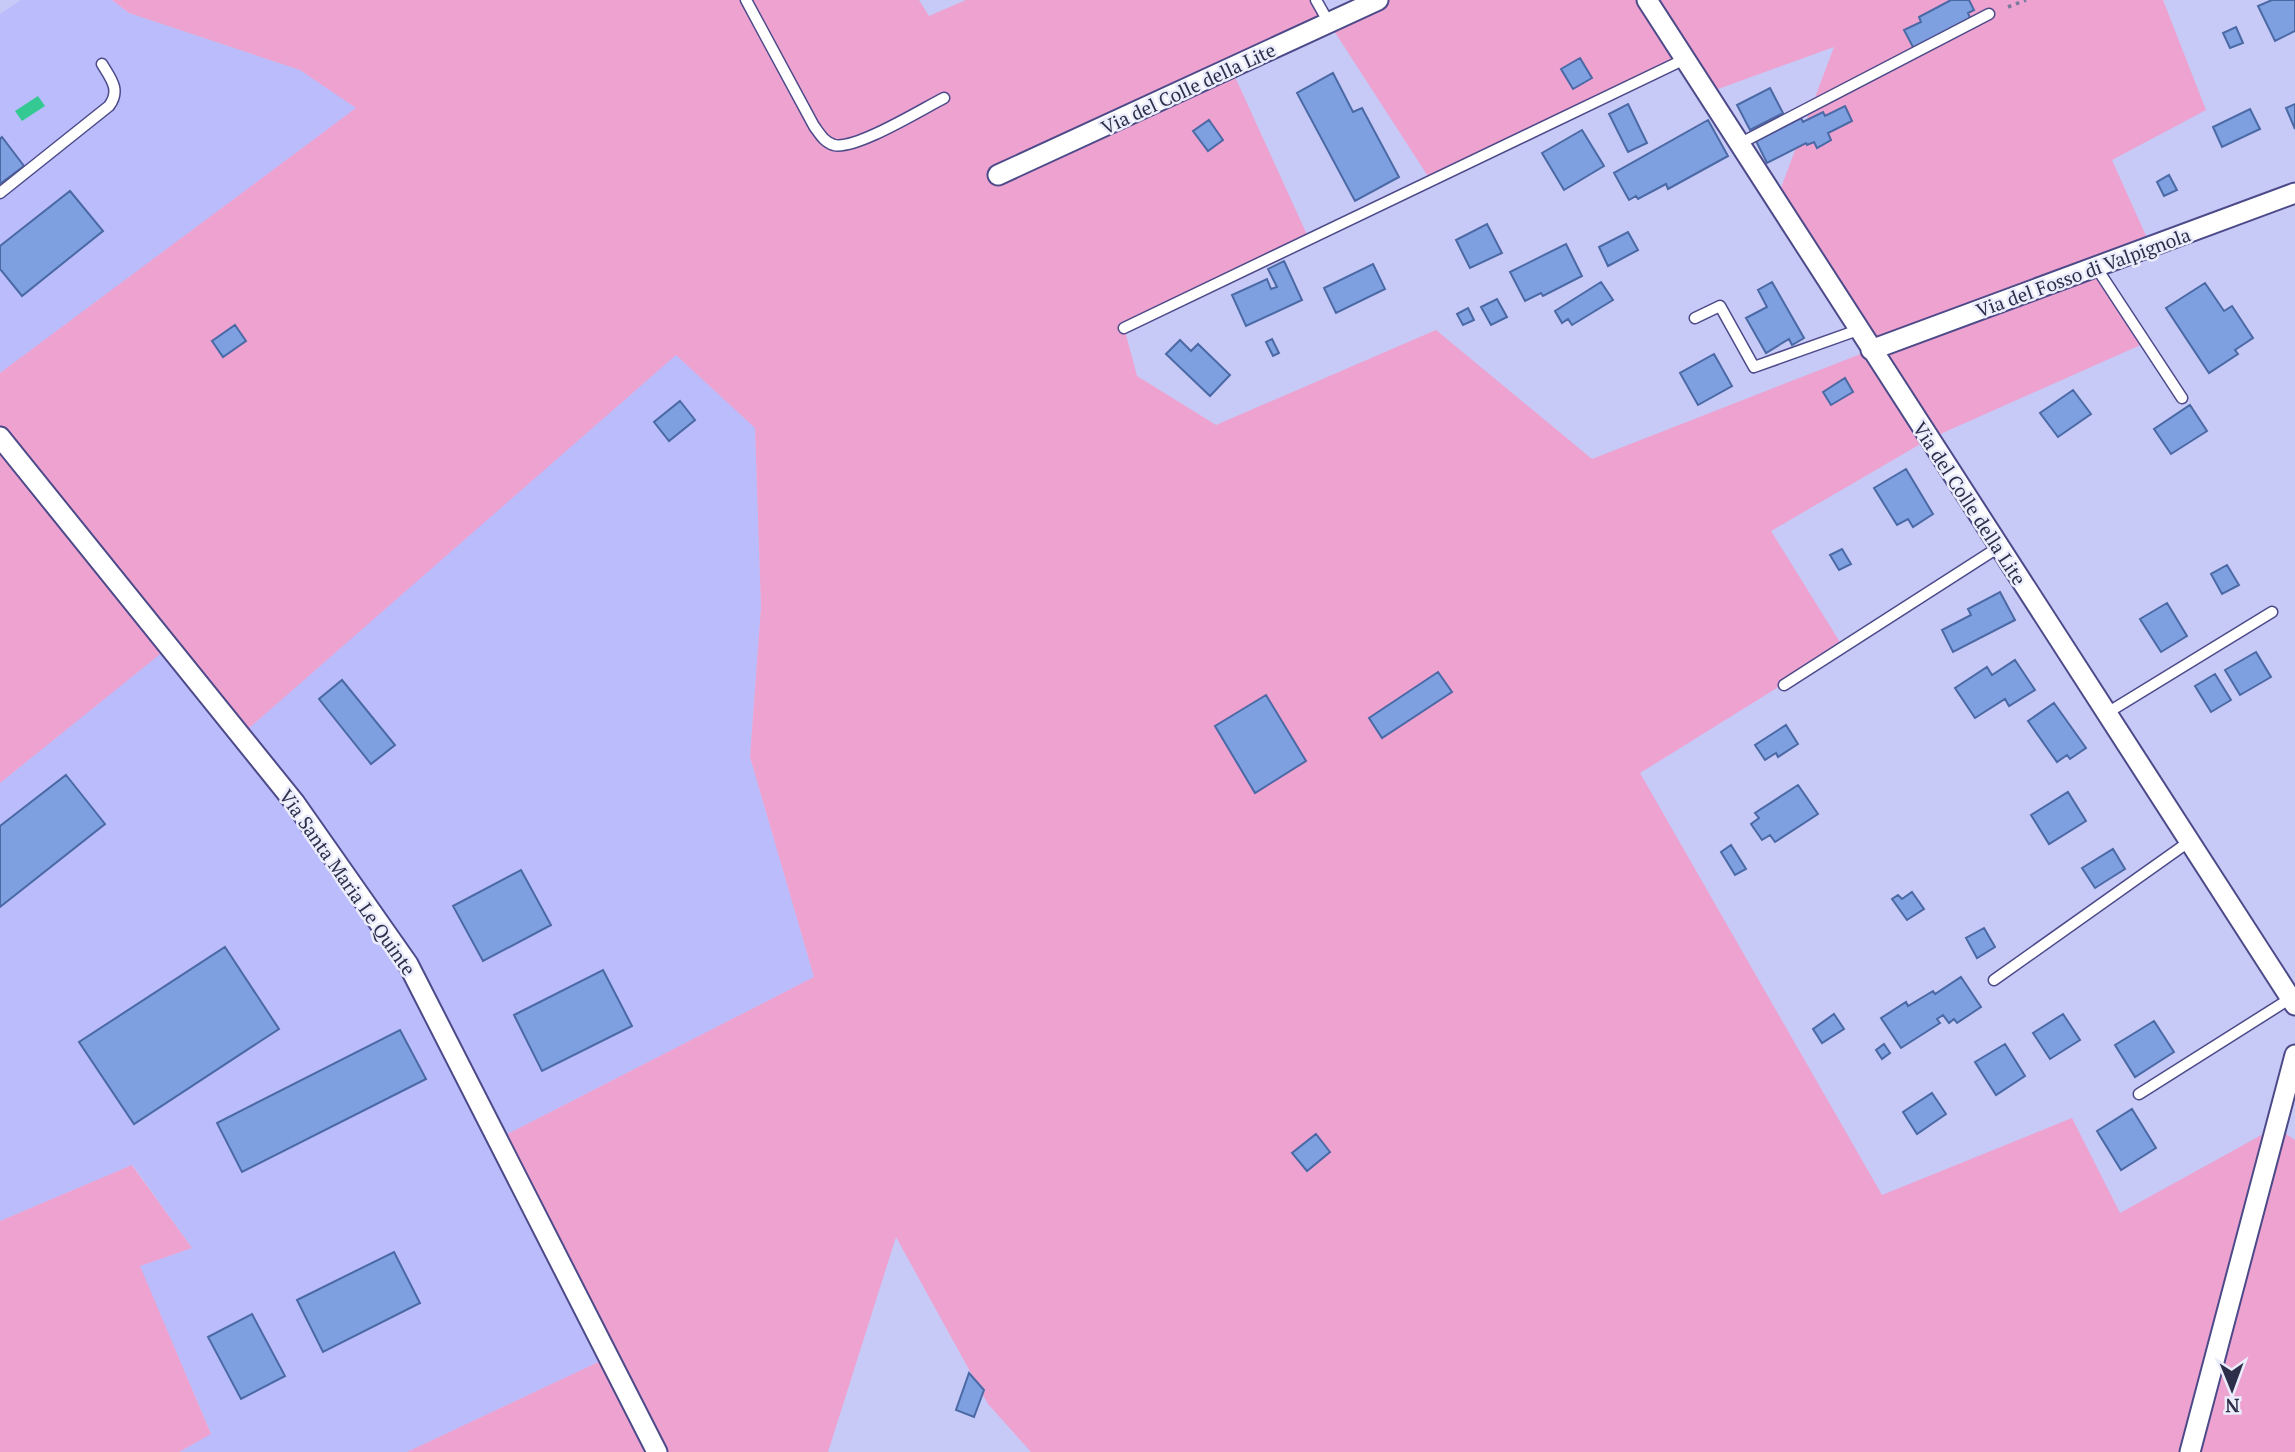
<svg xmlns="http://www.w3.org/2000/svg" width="2295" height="1452" font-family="'PT Serif',serif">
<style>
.built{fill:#babcfc}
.green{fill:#eea2d0;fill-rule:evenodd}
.water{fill:#34c992}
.building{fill:#7ea0e0;stroke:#4a69a5;stroke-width:2}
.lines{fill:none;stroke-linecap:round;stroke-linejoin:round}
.lane-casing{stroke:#4c4a89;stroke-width:13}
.street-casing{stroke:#4c4a89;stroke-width:23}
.path{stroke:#77799d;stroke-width:3.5;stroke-dasharray:3.5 5;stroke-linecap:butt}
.lane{stroke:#fff;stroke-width:10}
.street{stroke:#fff;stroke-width:19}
.labels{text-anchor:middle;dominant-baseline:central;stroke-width:5;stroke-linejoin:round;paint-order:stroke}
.street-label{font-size:19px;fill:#2d2e4a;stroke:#ecedfc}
</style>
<rect width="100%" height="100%" fill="#c7c9f6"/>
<path class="built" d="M21 0H112L129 13 300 70 357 108 0 373V14Z
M675 354 755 427 761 607 750 757 814 977 498 1139 609 1357 407 1452H179L211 1433 139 1266 192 1248 133 1165 0 1221V783L169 646 241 735Z"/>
<path class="green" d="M112 0H919L929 16 966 0H1316L1329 23 1378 0H2163L2206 110 2112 160 2151 247 2096 267 2145 343 1929 439 1771 531 1843 647 1640 773 1882 1195 2072 1118 2120 1213 2276 1127 2295 1140V1452H1031L988 1404 896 1237 828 1452H407L609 1357 498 1139 814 977 750 757 761 607 755 428 676 355 241 735 169 647 0 783V373L356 108 300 70 129 13ZM1329 23 1431 181 1685 60 1707 93 1834 47 1776 201 1871 350 1592 459 1436 330 1216 425 1137 376 1124 327 1309 239 1231 68Z
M132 1165 192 1248 140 1266 211 1434 179 1452H0V1221Z"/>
<path class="water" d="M38 96 45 106 22 121 15 111Z"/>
<path class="building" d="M1951 0H1969L1974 10 1968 13 1971 20 1914 49 1904 30 1921 22 1919 17Z
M2272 0H2295V31L2275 41 2258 6Z
M2236 27 2243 43 2230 48 2223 33Z
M1580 58 1592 78 1573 89 1561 69Z
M1333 73 1353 112 1362 108 1399 177 1355 201 1297 93Z
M1770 88 1783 113 1750 130 1737 105Z
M1628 104 1647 143 1628 152 1609 114Z
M2295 104V129L2286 108Z
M1845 106 1852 121 1828 133 1831 140 1817 148 1814 142 1807 145 1806 143 1767 163 1756 141 1801 118 1803 122 1823 112 1825 116Z
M2250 109 2260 129 2222 147 2213 127Z
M1209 120 1223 140 1208 151 1193 131Z
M1708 120 1728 156 1668 189 1666 184 1638 199 1636 196 1629 200 1614 173Z
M1582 130 1604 166 1564 190 1542 153Z
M2 137 24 166 0 184V139Z
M2169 175 2177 190 2164 196 2157 182Z
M70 191 103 231 22 296 0 269V246Z
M1487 224 1502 253 1470 268 1456 240Z
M1628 232 1638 250 1608 266 1599 247Z
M1566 244 1582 276 1543 296 1541 293 1525 301 1510 272Z
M1284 261 1302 300 1246 326 1232 295 1267 279 1271 289 1277 287 1268 269Z
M1373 264 1385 289 1336 313 1324 288Z
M1601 282 1613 300 1572 325 1568 319 1562 323 1555 311Z
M1772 282 1804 338 1792 345 1789 339 1766 353 1746 318 1767 307 1758 290Z
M2205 283 2224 311 2232 306 2253 338 2235 350 2238 354 2209 373 2166 308Z
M1497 299 1507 317 1491 325 1481 307Z
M1468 308 1474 320 1463 325 1457 314Z
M235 325 246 341 223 357 212 341Z
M1272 339 1279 353 1273 356 1266 342Z
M1180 340 1191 351 1198 344 1230 375 1210 396 1166 354Z
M1714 354 1732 386 1698 405 1680 373Z
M1845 378 1853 392 1831 405 1823 392Z
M2073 390 2091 414 2058 437 2040 413Z
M680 401 695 420 669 441 654 422Z
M2190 405 2207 431 2171 454 2154 429Z
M1906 469 1933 514 1913 527 1908 519 1897 525 1874 488Z
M1842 549 1851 564 1839 570 1830 555Z
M2227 565 2239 585 2222 594 2211 574Z
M2000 592 2015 620 1953 652 1942 630 1971 615 1968 609Z
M2167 603 2187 636 2161 652 2140 619Z
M2256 652 2271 677 2240 695 2225 670Z
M2015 660 2035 690 2009 706 2005 699 1975 718 1955 688 1987 667 1992 675Z
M1438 672 1452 692 1382 738 1369 718Z
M2215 674 2231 700 2211 712 2195 686Z
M342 680 395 745 371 764 319 699Z
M1266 695 1306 761 1255 793 1215 726Z
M2054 703 2086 748 2070 759 2067 755 2057 762 2028 721Z
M1786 725 1798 744 1778 757 1776 753 1765 760 1755 745Z
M66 775 105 824 0 907V826Z
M1798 785 1818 814 1775 842 1770 835 1762 840 1751 824 1759 818 1755 813Z
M2068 792 2086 821 2049 844 2031 815Z
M1731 845 1746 869 1735 875 1721 852Z
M2113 849 2125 869 2095 888 2082 868Z
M521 870 551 925 483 961 453 906Z
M1912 892 1924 909 1907 920 1892 899 1898 895 1902 899Z
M1984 928 1995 947 1977 958 1966 938Z
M225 947 279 1029 134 1124 79 1042Z
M603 970 632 1026 542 1071 514 1015Z
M1961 977 1981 1007 1957 1023 1954 1019 1949 1023 1943 1015 1937 1019 1940 1023 1901 1048 1881 1018 1906 1002 1908 1006 1933 991 1935 994Z
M1834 1014 1844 1029 1822 1043 1813 1029Z
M2063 1014 2080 1040 2050 1059 2033 1033Z
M2154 1021 2174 1052 2135 1077 2115 1045Z
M400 1030 426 1079 242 1172 217 1123Z
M1884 1044 1890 1053 1882 1059 1876 1050Z
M2005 1044 2025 1076 1996 1095 1975 1062Z
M1932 1093 1946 1114 1917 1134 1903 1112Z
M2132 1109 2156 1148 2121 1170 2097 1131Z
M1316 1134 1330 1152 1307 1171 1292 1153Z
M394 1252 420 1303 323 1352 297 1300Z
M252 1314 285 1376 241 1399 208 1337Z
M969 1373 984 1390 974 1417 956 1410Z"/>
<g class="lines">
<g class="lane-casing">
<path id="lane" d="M746 0 814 126C820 134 824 142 834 145 856 150 922 109 944 98
M1316 0 1329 23
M1739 144 1989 14
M0 193 109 106C121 90 111 79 102 64
M2096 267 2182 398
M1695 318 1720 306 1754 367 1858 330
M1124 328 1685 59
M1784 685 1999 547
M2107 713 2272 612
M1994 980 2190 841
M2139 1094 2291 998"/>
</g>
<g class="street-casing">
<path id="street" d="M1647 0 2295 1005
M998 175 1378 0
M1871 350 2295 193
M0 437 295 803 408 964 657 1452
M2190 1452 2295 1055"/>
</g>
<path class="path" d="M2008 7 2026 0"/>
<use href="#lane" class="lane"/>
<use href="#street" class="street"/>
</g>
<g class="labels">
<g class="street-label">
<text transform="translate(1188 88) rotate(-25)">Via del Colle della Lite</text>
<text transform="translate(2083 272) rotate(-20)">Via del Fosso di Valpignola</text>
<text transform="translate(1970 503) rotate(57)">Via del Colle della Lite</text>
<text transform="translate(348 882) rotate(55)">Via Santa Maria Le Quinte</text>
</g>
</g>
<g transform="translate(2232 1389) rotate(179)" stroke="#ecedfc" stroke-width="5" paint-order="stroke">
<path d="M0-5L12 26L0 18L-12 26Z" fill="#2d2e4a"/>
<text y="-10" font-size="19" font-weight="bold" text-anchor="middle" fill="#2d2e4a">N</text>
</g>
</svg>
